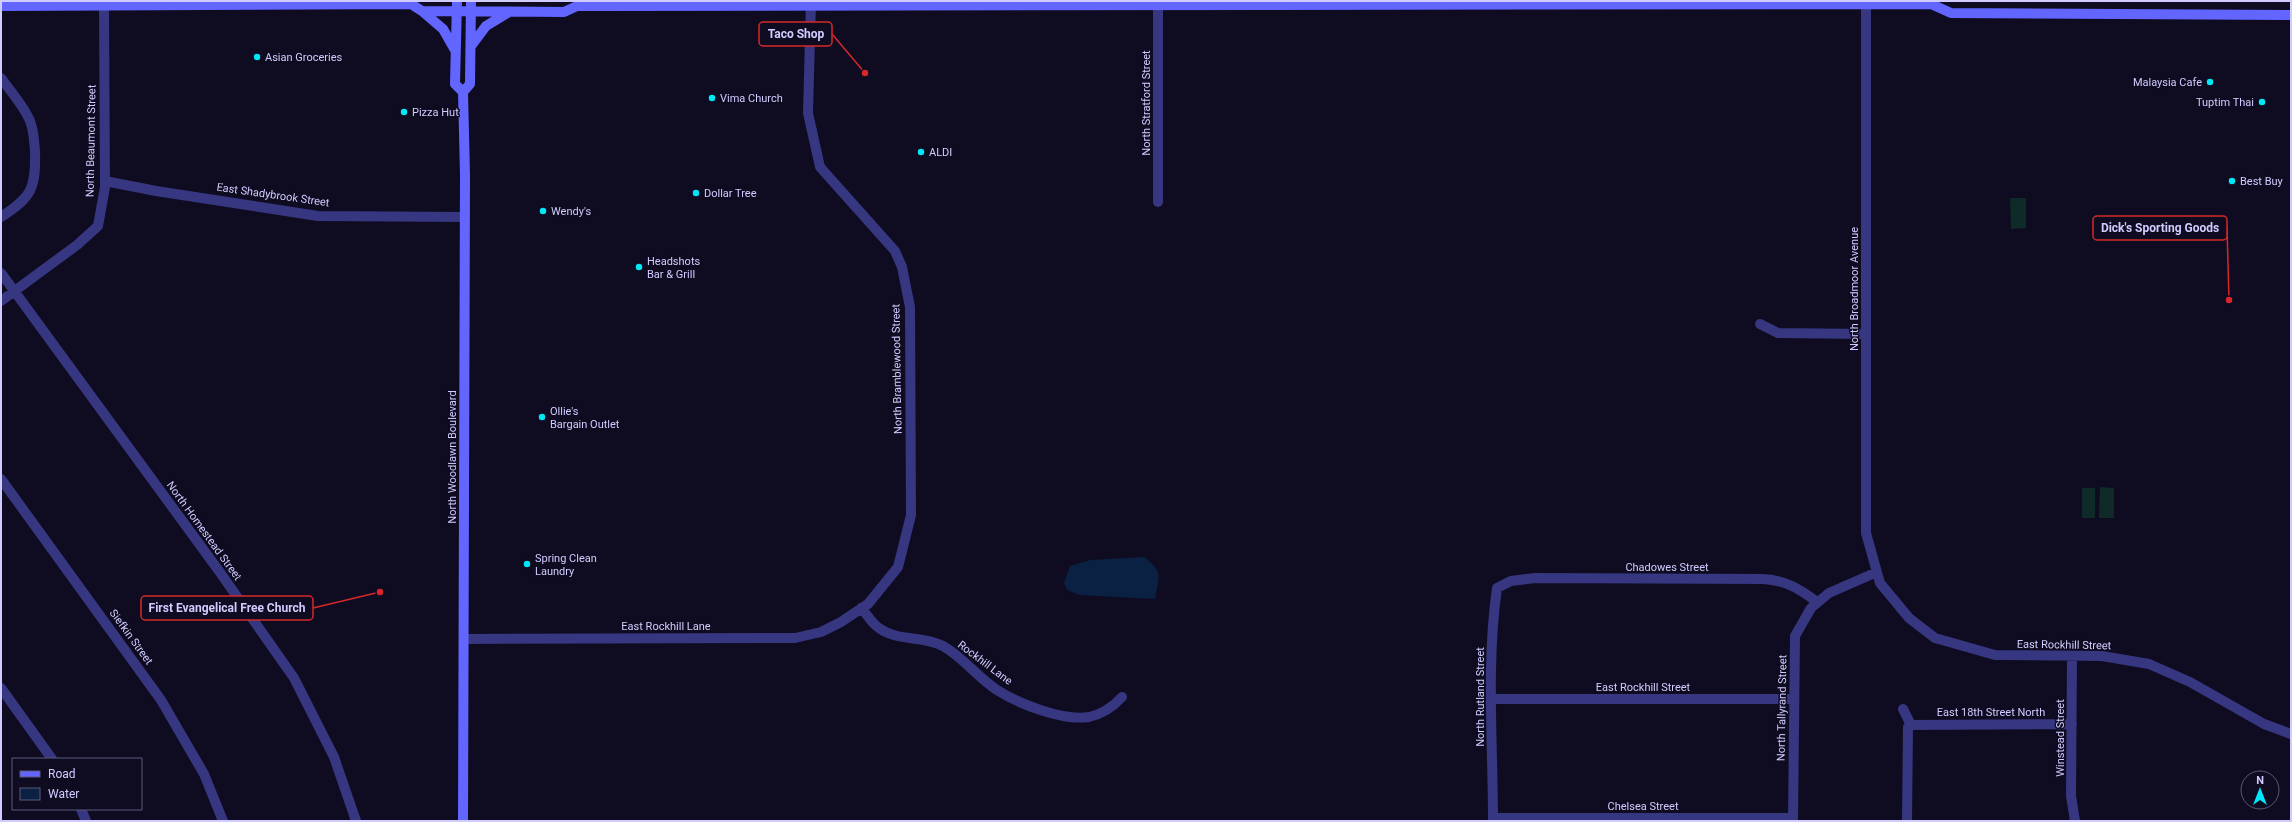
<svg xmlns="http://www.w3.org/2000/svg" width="2292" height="822" font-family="Roboto,sans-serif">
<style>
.green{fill:#0f2b29}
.water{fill:#0a2143}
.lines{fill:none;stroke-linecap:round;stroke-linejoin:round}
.minor{stroke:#363681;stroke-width:10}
.secondary{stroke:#6365ff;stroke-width:10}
.poi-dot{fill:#00e7f7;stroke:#0f0c21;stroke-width:1.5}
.labels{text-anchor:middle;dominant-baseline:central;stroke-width:3;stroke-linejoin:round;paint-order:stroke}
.poi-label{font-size:11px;fill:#d0ccff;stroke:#0f0c21;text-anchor:start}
.street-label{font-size:11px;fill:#d0ccff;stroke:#0f0c21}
.leader{fill:none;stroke:#d62828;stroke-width:1.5}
.callout-dot{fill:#d62828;stroke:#0f0c21;stroke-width:1.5}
.callout{fill:#0f0c21;stroke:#d62828;stroke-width:1.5}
.callout-label{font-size:12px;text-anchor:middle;font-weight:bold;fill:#d0ccff}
</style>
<rect width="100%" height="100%" fill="#0f0c21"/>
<path class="green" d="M2010 198H2026V228L2011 229Z
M2100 487 2114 488V518H2099Z
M2082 488H2095V518H2082Z"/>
<path class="water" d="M1144 557C1164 572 1159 576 1155 599L1079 595 1067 590 1064 583 1070 566 1090 560Z"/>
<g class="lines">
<path class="minor" d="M1158 4V202
M1866 5V533L1880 583 1909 618 1935 638 1995 655 2102 656 2149 664 2190 682 2264 724 2291 734
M1 78C11 92 24 106 30 121 34 131 34 141 35 151 36 188 32 197 1 217
M105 181 156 191 318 216 465 217
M1 273 219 571 294 678 334 757 356 821
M1 301 77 245 98 226 105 187 104 6
M1760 324 1778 333 1866 334
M1 479 161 700 204 774 223 821
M861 608C867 614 872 624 879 628 898 642 922 635 943 646 963 657 977 677 997 690 1019 704 1062 721 1089 717 1102 714 1113 707 1122 697
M464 639 795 638 821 632 841 622 868 604 898 567 911 515 910 307 902 267 895 251 820 167 808 113 811 1
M2072 656 2071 796 2075 821
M1 688 52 759
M1491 699H1794
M1903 709 1911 725
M1911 725 2072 724
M81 809 86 821
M1493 818H1793
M1493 821C1493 744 1486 665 1497 588L1511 581 1535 578 1763 579C1785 580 1800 589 1817 602
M1793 821 1795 636 1811 608 1829 593 1877 572
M1907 821 1908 727 1911 725"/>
<path class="secondary" d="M457 1 455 84 463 92 465 175 463 821
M1 6 411 4 422 11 564 12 577 6H585L1931 4 1951 13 2291 15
M422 11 443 29 455 50
M471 46 486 26 509 12
M463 92 470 84 471 1"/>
</g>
<g class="poi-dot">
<circle cx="257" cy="57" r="4"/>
<circle cx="2210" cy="82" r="4"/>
<circle cx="712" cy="98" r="4"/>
<circle cx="2262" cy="102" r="4"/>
<circle cx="404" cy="112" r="4"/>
<circle cx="921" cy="152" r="4"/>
<circle cx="2232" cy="181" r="4"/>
<circle cx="696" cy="193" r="4"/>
<circle cx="543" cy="211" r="4"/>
<circle cx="639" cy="267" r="4"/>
<circle cx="542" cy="417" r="4"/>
<circle cx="527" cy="564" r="4"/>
</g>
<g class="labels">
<g class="poi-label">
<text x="265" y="57">Asian Groceries</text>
<text x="2202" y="82" text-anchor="end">Malaysia Cafe</text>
<text x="720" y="98">Vima Church</text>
<text x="2254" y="102" text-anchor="end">Tuptim Thai</text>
<text x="412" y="112">Pizza Hut</text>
<text x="929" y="152">ALDI</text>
<text x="2240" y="181">Best Buy</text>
<text x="704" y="193">Dollar Tree</text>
<text x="551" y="211">Wendy's</text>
<text x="647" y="261">Headshots<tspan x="647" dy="13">Bar &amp; Grill</tspan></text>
<text x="550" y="411">Ollie's<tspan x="550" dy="13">Bargain Outlet</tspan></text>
<text x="535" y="558">Spring Clean<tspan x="535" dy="13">Laundry</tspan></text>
</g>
<g class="street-label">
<text transform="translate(1146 103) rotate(-90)">North Stratford Street</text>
<text transform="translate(91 141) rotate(-89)">North Beaumont Street</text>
<text transform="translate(273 195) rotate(8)">East Shadybrook Street</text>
<text transform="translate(1854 289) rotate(-90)">North Broadmoor Avenue</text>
<text transform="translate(897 369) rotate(-91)">North Bramblewood Street</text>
<text transform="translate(452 457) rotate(-90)">North Woodlawn Boulevard</text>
<text transform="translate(204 531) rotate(54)">North Homestead Street</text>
<text x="1667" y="567">Chadowes Street</text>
<text x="666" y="626">East Rockhill Lane</text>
<text transform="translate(131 637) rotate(54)">Siefkin Street</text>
<text transform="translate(2064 645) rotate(1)">East Rockhill Street</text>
<text transform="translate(985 663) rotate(37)">Rockhill Lane</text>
<text x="1643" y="687">East Rockhill Street</text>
<text transform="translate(1480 697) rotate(-90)">North Rutland Street</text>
<text transform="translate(1782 708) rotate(-89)">North Tallyrand Street</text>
<text x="1991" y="712">East 18th Street North</text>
<text transform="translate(2060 738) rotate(-90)">Winstead Street</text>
<text x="1643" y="806">Chelsea Street</text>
</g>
</g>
<path class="leader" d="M865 73L832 34M2229 300L2227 228M380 592L313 608"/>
<g class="callout-dot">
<circle cx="865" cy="73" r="4"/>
<circle cx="2229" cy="300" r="4"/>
<circle cx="380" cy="592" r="4"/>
</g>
<g class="callout">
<rect x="759" y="22" width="73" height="24" rx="4"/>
<rect x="2093" y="216" width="134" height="24" rx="4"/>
<rect x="141" y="596" width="172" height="24" rx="4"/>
</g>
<g class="callout-label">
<text x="796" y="38">Taco Shop</text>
<text x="2160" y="232">Dick's Sporting Goods</text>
<text x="227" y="612">First Evangelical Free Church</text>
</g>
<rect width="2292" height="822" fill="none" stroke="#d0ccff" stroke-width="4"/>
<rect x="12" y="758" width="130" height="52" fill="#0f0c21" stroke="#5c597a"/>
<rect x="20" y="771" width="20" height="6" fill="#6365ff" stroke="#5c597a"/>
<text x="48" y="778" font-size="12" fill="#d0ccff">Road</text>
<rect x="20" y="788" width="20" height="12" fill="#0a2143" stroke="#5c597a"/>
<text x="48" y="798" font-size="12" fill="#d0ccff">Water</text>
<g transform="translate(2260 790)"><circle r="19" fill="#0f0c21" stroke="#5c597a"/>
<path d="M0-3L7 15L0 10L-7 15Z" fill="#00e7f7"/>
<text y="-6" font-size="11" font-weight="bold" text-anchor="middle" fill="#d0ccff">N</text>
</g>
</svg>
